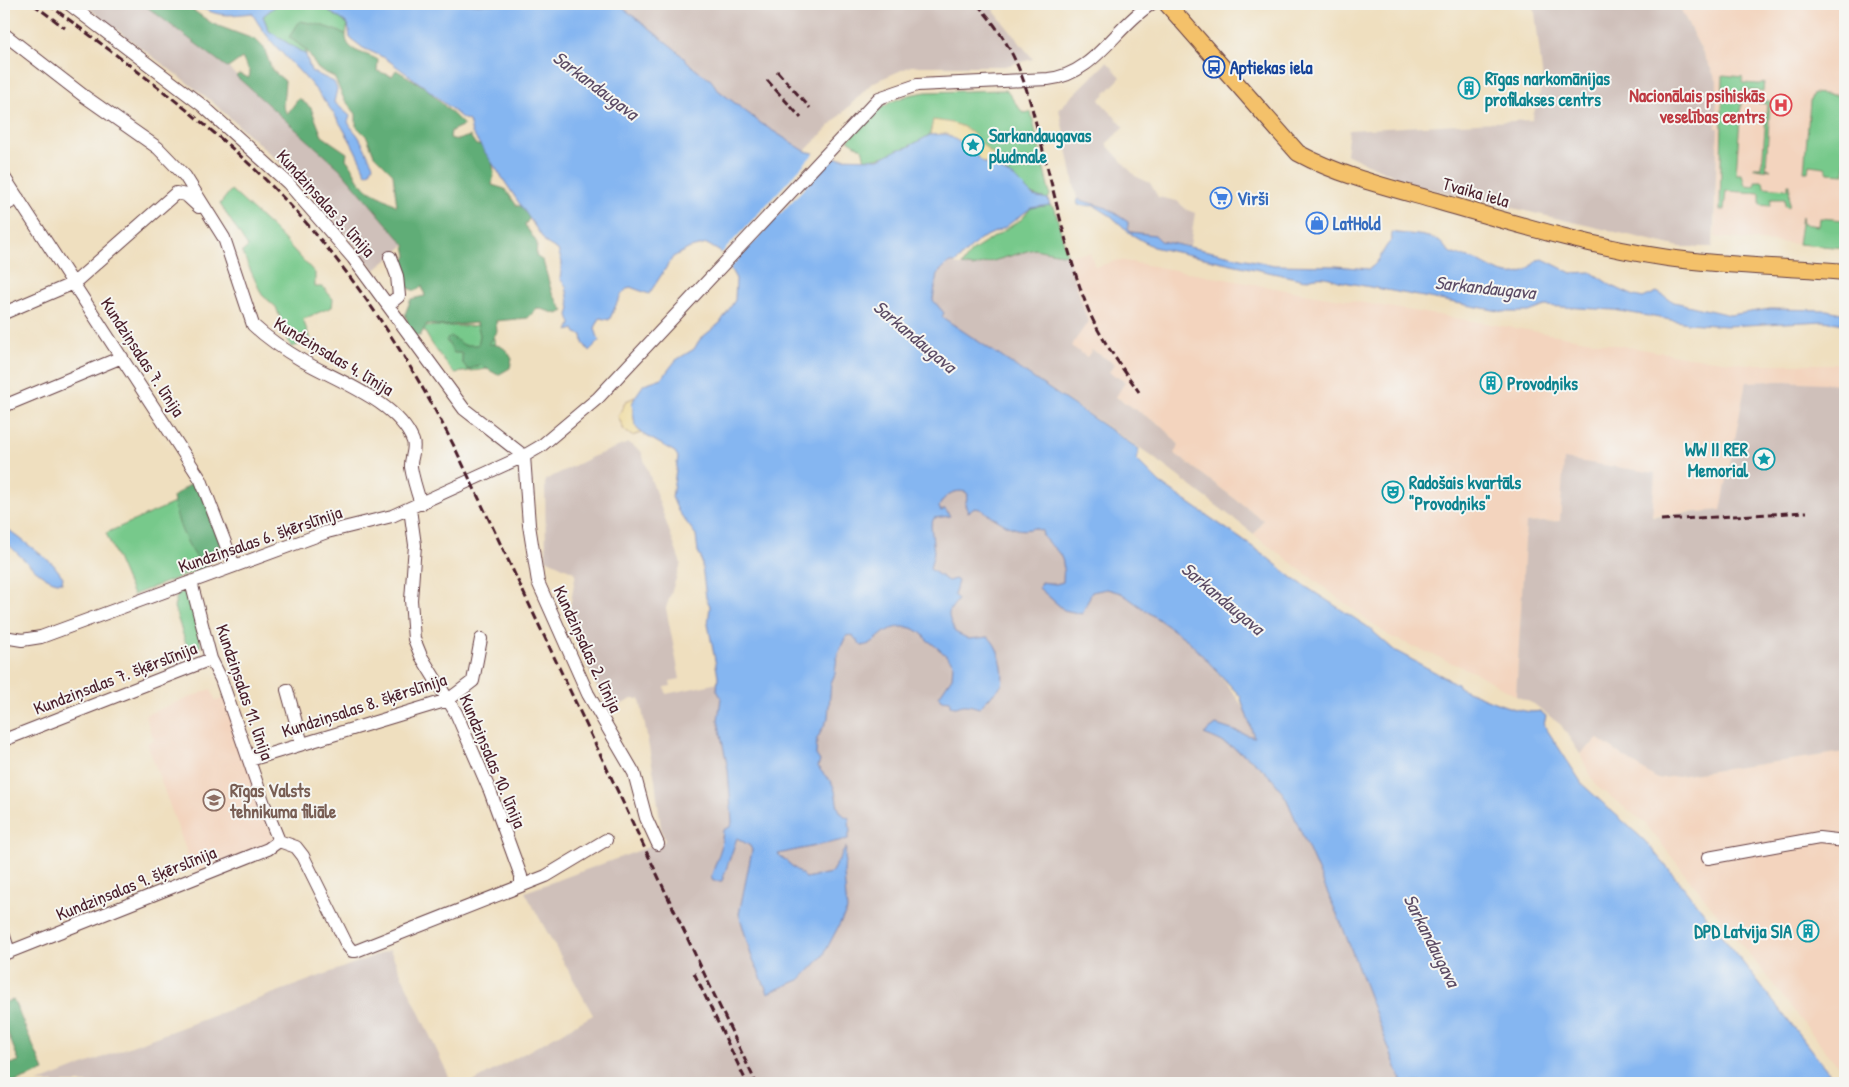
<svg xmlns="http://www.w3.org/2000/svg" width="1849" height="1087" font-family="'Patrick Hand',sans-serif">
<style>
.built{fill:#f3d4be}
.industrial{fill:#cfc0ba}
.green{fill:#77c98b;stroke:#60745b}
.forest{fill:#61ad77;stroke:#566651}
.sand{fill:#eeda9e;stroke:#9c7c64}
.water{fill:#85b6f1;stroke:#686a8e}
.pier{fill:#efdfbf}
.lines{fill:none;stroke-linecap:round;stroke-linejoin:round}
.minor-casing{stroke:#633c41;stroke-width:14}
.major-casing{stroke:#633c41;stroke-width:18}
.minor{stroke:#fff;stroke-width:12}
.major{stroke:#f4c16a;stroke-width:16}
.rail{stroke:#4a1f2b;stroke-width:3;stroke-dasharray:8 4;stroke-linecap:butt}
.labels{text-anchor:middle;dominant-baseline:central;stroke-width:4;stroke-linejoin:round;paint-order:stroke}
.transit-label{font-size:18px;font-weight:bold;fill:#164399;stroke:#f6f6f2;text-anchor:start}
.culture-label{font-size:18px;font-weight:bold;fill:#0d838f;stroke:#f6f6f2;text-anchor:start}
.health-label{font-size:18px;font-weight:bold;fill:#be3a42;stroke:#f6f6f2;text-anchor:end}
.street-label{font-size:18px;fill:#4a1f2b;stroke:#f6f6f2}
.shop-label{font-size:18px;font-weight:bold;fill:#366cbe;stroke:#f6f6f2;text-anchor:start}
.education-label{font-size:18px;font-weight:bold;fill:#785e54;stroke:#f6f6f2;text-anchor:start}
.water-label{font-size:19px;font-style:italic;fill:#5c4c66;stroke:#f6f6f2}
</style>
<rect width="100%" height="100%" fill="#f6f6f2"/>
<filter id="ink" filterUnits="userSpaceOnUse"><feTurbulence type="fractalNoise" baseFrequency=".02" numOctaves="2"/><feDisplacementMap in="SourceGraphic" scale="10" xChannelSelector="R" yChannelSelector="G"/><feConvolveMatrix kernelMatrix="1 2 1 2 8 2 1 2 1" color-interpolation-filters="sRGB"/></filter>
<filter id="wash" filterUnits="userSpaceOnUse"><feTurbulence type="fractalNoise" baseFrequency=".0096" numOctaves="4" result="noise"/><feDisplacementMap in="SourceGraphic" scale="20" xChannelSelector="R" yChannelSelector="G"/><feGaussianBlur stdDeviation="1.12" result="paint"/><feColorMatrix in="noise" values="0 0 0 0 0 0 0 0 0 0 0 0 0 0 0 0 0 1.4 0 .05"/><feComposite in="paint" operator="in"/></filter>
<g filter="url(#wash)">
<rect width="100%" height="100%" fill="#efdfbf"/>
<path class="built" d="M1678 4H1845V248L1715 237 1718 129H1716L1717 81Z
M1090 253 1095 267 1119 260 1292 291 1689 357 1748 364H1845V384L1746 383 1722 510 1526 523 1516 696 1478 674 1389 636 1258 538 1254 534 1263 520 1174 453 1179 445 1163 427 1115 396 1109 372 1114 363 1092 350 1087 357 1070 346 1088 322 1067 255Z
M211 689 216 701 225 698 273 838 269 845 194 872 147 743 154 740 145 715Z
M1598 739 1658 779 1845 752V1075L1644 822 1596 786 1580 754Z"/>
<path class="industrial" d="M83 4H143L228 68 303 133 340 169 405 245 375 270 320 204 288 170 210 100Z
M618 4H999L993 10 1033 59 1005 66H911L872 83 805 151 762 124 718 90 711 80 695 69 675 49Z
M1534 4H1678L1717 81 1716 128H1718L1713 247H1680L1414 185 1346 154 1349 130 1532 120 1543 81Z
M1107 62 1121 77 1099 100 1124 127 1106 144 1135 176 1150 183 1158 197 1177 201 1187 210 1195 213 1190 246 1160 241 1155 235 1131 232 1128 229 1129 225 1107 208 1077 199 1059 109Z
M1034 248 1067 255 1088 322 1071 346 1087 357 1092 350 1115 364 1109 372 1125 382 1116 397 1163 427 1179 445 1174 453 1263 520 1254 534 1146 452 942 317 944 313 933 300 937 274 948 263 973 267Z
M1780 381 1845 384V752L1657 779 1598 739 1580 754 1561 725 1534 704 1516 696 1526 523 1560 521 1564 459 1655 473 1652 516 1721 510 1746 382Z
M628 443 641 451 681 564 666 608 680 679 670 681 671 686 665 687 666 694 718 683 717 690 722 703 718 720 728 770 732 822 731 826 723 830 721 848 717 856 806 745 841 628 919 540 946 483 978 485 1162 602 1237 698 1249 718 1254 737 1205 734 1238 750 1276 780 1287 800 1343 928 1402 1083H471L593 1015 525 892 665 841 661 829 655 780 640 699H632L608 711 567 623 576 573 546 559 545 480 592 457Z
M390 950 452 1083H37L129 1047Z"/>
<path class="green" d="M278 4H325L330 12 348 24 346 34 340 33 290 37 306 50V55L269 31 263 16Z
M1723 75 1743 77V83L1759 84 1764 82 1763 91 1742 90 1736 174H1742L1745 185 1755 186V181H1763L1764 187 1788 189V184H1790L1789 207 1785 206V199H1771L1770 206 1760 205V193L1726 191 1724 210H1720Z
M1006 90 1023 113 1031 112 1050 195 1048 199C1021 195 1023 182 1002 169L1005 164 1004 160 988 153 979 142 931 128 930 135C910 146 887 159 865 159L862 149 848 140 877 111 891 102 909 95 926 92Z
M1813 93 1845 96 1843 147 1845 148V174L1828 173 1825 167 1809 165 1808 172H1804L1810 101Z
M1758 100 1777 102V104H1770L1766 167 1771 170 1754 168V167H1762L1767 104 1758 103Z
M231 190 276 231 315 273V287H323L333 299 332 307 303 319 311 342 291 347 276 307 262 295 242 252 248 247 220 204Z
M1050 205 1055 209 1067 255 1034 249 973 267 962 265 971 252 1022 219 1031 208Z
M1802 216 1803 224 1819 226 1820 218 1845 220V248L1798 244Z
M493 323 496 368 454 373C447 365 424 335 423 326H471Z
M204 490 222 541 206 567 133 595 106 533Z
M178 592H185L192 602 201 645 198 650H191L187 647 174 607Z"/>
<path class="forest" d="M143 4H184L213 24 256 40 264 48 272 70 285 81 283 106 287 114 299 98 311 108 322 136 347 153 346 159C353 167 355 176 360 182 370 193 385 198 397 206L393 174 374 155 367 137 356 126V114L344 99 334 77 318 69 306 50 289 37 300 21 320 25 346 34C345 53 366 52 378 60L377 71 392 76 396 70 425 87 464 125 451 131 450 138 457 140 470 136 476 145 489 146 494 172 492 185 505 189 517 206H525L532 214 525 225 537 243 536 256 543 261 552 293 564 311 558 314 537 308 528 318 496 321 497 332 489 344C502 345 506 348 512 359L510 368 498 375 480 365 468 370 462 362V353H454L446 340 450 336 464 345H478L480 335 477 323 442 326 427 324 420 336 411 335 405 314 411 299 425 296 422 286 415 291 406 287 399 269 407 256 405 245 340 169 236 76 239 74 249 78 250 72 242 58 228 68Z
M192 483 199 488 223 552 220 558 201 563C186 545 176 521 173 497Z
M13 999 44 1071 13 1083H4V1066L19 1061 4 1024V1003Z"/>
<path class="sand" d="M933 120C946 122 961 123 971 132 985 145 985 151 1004 160L1005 164 1002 169 983 162 946 134 930 135Z
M635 397C631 409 633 423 641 433L632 436 624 430 618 416 626 401Z"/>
<path class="water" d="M194 4H215L223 7 242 4H278L263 16 269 31 306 55 311 71 334 82 337 89 334 102 350 116 348 122C351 129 357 133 360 139 365 148 368 156 373 165L370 172 366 174C353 142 333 109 310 83 289 59 267 41 252 13 224 16 219 17 194 4Z
M325 4H618L675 49 695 69 711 80 718 90 762 124 805 151 834 158 879 159 899 149 906 148 930 135 946 134 968 147 983 162 1014 177 1033 196 1048 199 1050 205 1031 208 1004 228 980 239 955 263H948L937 274 933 300 944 313 942 317 1139 449 1137 460 1160 483 1263 554 1294 579 1368 627 1394 650 1457 684 1458 687C1479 695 1520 716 1540 711L1546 716 1544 725 1583 785 1644 840 1682 885 1837 1083H1402L1343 928 1287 800C1269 768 1238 747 1204 734L1216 725 1254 737 1240 696 1189 641 1121 593 1107 589 1092 592 1082 614 1064 610 1039 588 1041 582 1056 584 1063 582C1063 574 1065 565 1061 557 1057 547 1043 543 1042 531L1034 528C1014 535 997 519 980 509L975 508 968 512 965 505 968 495 966 492C954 489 944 495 939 507L941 511 945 509 950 516 934 518 931 525 934 552 930 569 948 581 955 579 958 581 954 595 958 600C945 615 948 614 955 632L969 639 988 637C999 645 1005 671 1002 685L979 708C975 707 971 705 966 705 959 704 957 710 950 705V701L941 700 939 696 952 677 953 663C945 654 939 649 930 642 926 640 925 637 922 634 912 625 896 625 885 632 878 637 872 645 862 646L852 635 846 636 837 656 835 674 831 683 828 718 817 739 816 755 820 761 818 766C821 773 827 776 831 782 840 794 832 812 849 818L850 831 848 839 778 854 806 878 831 873 846 847 844 873 847 910 823 956 801 979 768 993 751 955 739 914 752 850 750 846 737 838 722 881H713L711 877 721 848 723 830 731 826 732 822 728 770 718 720 721 698 717 690 718 676 708 624 710 606 706 598 701 557 698 552 696 535 678 511 672 497 678 457 675 452 641 433 635 426 632 404 635 397 644 384 662 378 676 360 694 349 700 339 720 323 735 300 736 279 722 253 707 244 690 248 673 257 649 294 630 287C619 292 615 310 609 320L600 318 595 328 599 341 589 351 583 343 582 335 576 333 574 329 568 331 571 324 568 315 570 309 566 286 560 279 562 263 558 250 546 243 472 133 469 121 462 118 425 87 385 58 363 48 350 38 348 24 330 12Z
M1077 199 1107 208 1128 222V229L1131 232 1155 235 1161 241 1274 265 1336 266 1369 269C1382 261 1382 248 1392 240L1391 232C1406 235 1426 233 1440 242 1444 245 1446 250 1451 253 1460 257 1471 257 1480 262 1501 274 1519 283 1537 260L1543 259 1571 273 1591 272 1612 286 1634 296 1643 298 1657 292 1674 302 1730 315 1770 309 1828 310 1845 314V324L1824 321 1726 326 1688 323 1614 310 1545 306 1529 312H1504L1338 281C1326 276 1318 275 1305 280L1153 247 1131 234 1111 216 1095 206 1078 205Z
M4 526 53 564 63 577 62 582C45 585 16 551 4 540Z"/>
<path class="pier" d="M816 151 834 156 729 269 720 255Z"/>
</g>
<g filter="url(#ink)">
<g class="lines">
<g class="minor-casing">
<path id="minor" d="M69 4 203 106 288 183 353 258 464 409 524 456
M4 34 84 96 158 148 185 176 224 238 253 325C268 339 286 351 303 361 338 381 398 402 413 441 416 451 410 458 411 467 413 480 417 492 421 504
M4 177 201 480 234 566
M4 206 18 198
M388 305 399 296 397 276 390 257
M4 313 74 283 176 193 186 195 199 207
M4 406 122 357
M524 456 529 525 538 582 588 694 634 773 646 818 658 844
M410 509 415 545 411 600 414 639 421 656 456 713 490 791 521 876V884
M191 582 211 659 221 679 264 804 279 841
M4 637 22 640 41 637 327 532 392 516 524 456 541 446 598 398 879 98 917 85 1048 79C1094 75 1115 27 1151 4
M287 690 302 744
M4 740 211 659
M250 760 448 700 473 681 481 639
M279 841 296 847 303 856 347 945 352 951H356L546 876 606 840
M1708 858 1819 838 1845 841
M4 936 9 952
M4 954 268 849 279 841"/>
</g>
<g class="major-casing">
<path id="major" d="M1167 4 1298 153C1340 176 1391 188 1437 201 1513 223 1590 247 1668 258 1726 266 1786 267 1845 272"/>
</g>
<use href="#minor" class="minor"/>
<use href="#major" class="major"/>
<path class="rail" d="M33 4 65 28
M48 4C108 49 170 94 227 144 324 228 397 334 455 448L756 1083
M977 4C1019 50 1027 88 1042 147 1056 199 1067 254 1086 304 1098 336 1119 363 1139 392
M777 71 810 108
M767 80 801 118
M1661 520 1807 512
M694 973 747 1083"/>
</g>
</g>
<defs>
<g id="bus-ring" transform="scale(1.125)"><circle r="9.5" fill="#f6f6f2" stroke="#1a4fb4" stroke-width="1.5"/><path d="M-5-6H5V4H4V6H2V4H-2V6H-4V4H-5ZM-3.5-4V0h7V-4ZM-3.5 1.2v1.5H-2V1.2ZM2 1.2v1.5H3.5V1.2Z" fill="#1a4fb4"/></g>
<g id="building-ring" transform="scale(1.125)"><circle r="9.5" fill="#f6f6f2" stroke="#0f9aa8" stroke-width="1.5"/><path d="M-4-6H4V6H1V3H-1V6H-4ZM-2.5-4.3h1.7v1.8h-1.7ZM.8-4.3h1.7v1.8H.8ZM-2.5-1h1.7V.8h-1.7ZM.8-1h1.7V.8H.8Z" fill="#0f9aa8"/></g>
<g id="hospital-ring" transform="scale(1.125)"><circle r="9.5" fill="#f6f6f2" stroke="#e0444e" stroke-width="1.5"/><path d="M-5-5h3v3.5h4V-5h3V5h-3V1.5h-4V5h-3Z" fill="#e0444e"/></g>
<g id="sight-ring" transform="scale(1.125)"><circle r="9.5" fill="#f6f6f2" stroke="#0f9aa8" stroke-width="1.5"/><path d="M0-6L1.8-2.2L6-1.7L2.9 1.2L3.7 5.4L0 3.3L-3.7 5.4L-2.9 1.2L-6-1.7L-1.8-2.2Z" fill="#0f9aa8"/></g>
<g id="supermarket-ring" transform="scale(1.125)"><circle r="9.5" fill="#f6f6f2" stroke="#3f7fe0" stroke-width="1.5"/><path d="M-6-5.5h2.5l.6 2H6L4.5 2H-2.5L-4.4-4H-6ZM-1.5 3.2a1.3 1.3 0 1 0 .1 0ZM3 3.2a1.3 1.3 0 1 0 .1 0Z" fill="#3f7fe0"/></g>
<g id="shop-ring" transform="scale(1.125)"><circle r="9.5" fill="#f6f6f2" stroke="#3f7fe0" stroke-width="1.5"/><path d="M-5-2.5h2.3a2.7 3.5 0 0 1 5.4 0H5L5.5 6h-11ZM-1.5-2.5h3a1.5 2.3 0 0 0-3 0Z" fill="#3f7fe0"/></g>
<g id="theatre-ring" transform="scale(1.125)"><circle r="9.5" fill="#f6f6f2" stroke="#0f9aa8" stroke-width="1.5"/><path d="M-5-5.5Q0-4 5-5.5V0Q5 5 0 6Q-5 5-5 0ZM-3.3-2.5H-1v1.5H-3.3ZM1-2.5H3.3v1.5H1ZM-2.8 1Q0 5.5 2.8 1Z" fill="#0f9aa8"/></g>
<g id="university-ring" transform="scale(1.125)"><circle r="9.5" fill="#f6f6f2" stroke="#8d6e63" stroke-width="1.5"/><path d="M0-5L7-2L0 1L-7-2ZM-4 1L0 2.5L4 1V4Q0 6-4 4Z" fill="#8d6e63"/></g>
</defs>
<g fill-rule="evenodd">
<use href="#bus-ring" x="1214" y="67"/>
<use href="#building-ring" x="1469" y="88"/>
<use href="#hospital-ring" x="1781" y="105"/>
<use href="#sight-ring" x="973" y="145"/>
<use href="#supermarket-ring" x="1221" y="198"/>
<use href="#shop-ring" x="1317" y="223"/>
<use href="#building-ring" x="1491" y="383"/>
<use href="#sight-ring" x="1764" y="459"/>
<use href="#theatre-ring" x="1393" y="492"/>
<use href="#university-ring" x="214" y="800"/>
<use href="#building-ring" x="1808" y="931"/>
</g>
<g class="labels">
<g class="transit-label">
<text x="1230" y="67">Aptiekas iela</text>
</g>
<g class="culture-label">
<text x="1485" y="78">Rīgas narkomānijas<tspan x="1485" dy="21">profilakses centrs</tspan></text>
<text x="989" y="135">Sarkandaugavas<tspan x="989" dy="21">pludmale</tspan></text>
<text x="1507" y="383">Provodņiks</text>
<text x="1748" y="449" text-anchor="end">WW II RER<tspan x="1748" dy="21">Memorial</tspan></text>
<text x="1409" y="482">Radošais kvartāls<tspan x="1409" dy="21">"Provodņiks"</tspan></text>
<text x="1792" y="931" text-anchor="end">DPD Latvija SIA</text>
</g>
<g class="health-label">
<text x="1765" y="95">Nacionālais psihiskās<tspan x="1765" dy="21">veselības centrs</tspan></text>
</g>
<g class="street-label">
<text transform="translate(1476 192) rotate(16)">Tvaika iela</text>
<text transform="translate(326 203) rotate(48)">Kundziņsalas 3. līnija</text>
<text transform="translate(334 356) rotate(31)">Kundziņsalas 4. līnija</text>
<text transform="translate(143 357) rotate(57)">Kundziņsalas 7. līnija</text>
<text transform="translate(260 539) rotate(-19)">Kundziņsalas 6. šķērslīnija</text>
<text transform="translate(588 649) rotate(65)">Kundziņsalas 2. līnija</text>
<text transform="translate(115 678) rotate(-21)">Kundziņsalas 7. šķērslīnija</text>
<text transform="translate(245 692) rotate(71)">Kundziņsalas 11. līnija</text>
<text transform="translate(364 705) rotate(-18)">Kundziņsalas 8. šķērslīnija</text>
<text transform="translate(493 761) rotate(67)">Kundziņsalas 10. līnija</text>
<text transform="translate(136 883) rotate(-22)">Kundziņsalas 9. šķērslīnija</text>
</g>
<g class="shop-label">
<text x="1237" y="198">Virši</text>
<text x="1333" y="223">LatHold</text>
</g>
<g class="education-label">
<text x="230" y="790">Rīgas Valsts<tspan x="230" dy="21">tehnikuma filiāle</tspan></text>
</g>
<g class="water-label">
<text transform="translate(596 85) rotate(37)">Sarkandaugava</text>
<text transform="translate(1485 287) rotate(6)">Sarkandaugava</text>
<text transform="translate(915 336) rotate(40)">Sarkandaugava</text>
<text transform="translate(1223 598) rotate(40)">Sarkandaugava</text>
<text transform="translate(1432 940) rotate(63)">Sarkandaugava</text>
</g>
</g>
<rect width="1849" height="1087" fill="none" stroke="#f6f6f2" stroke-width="20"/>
</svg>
